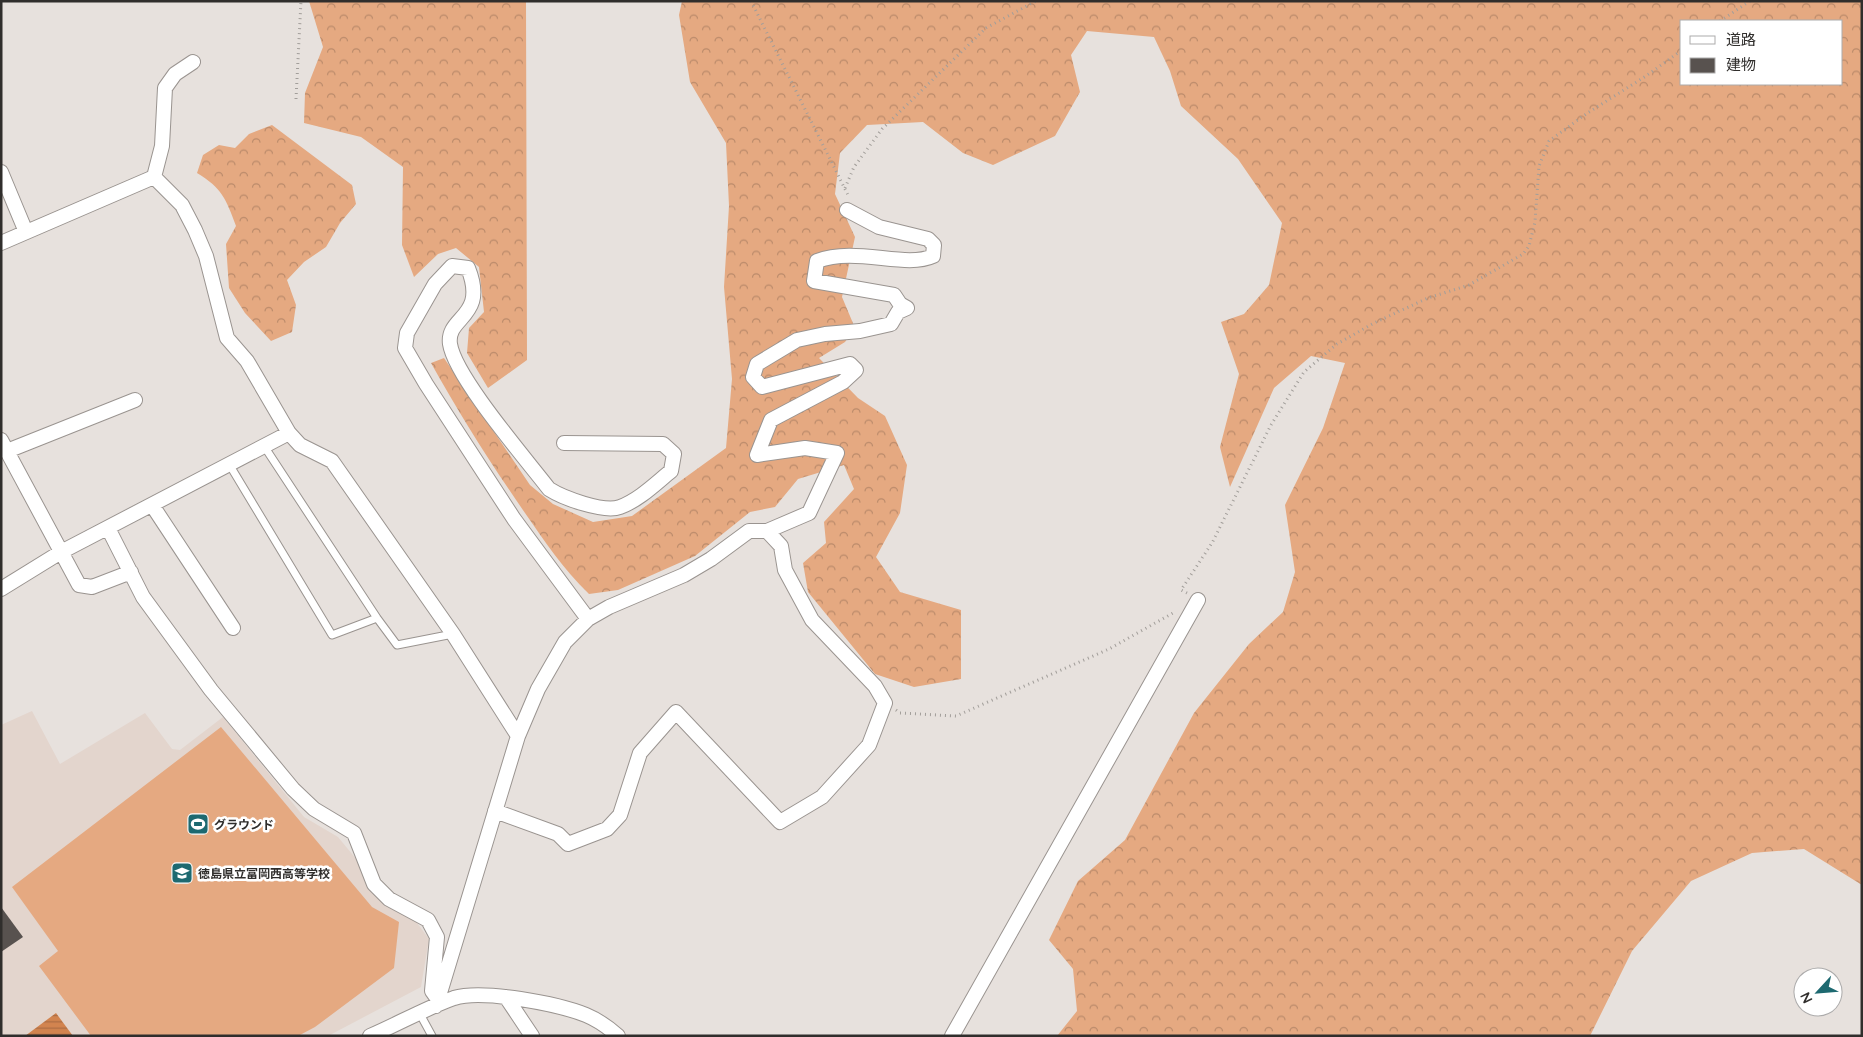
<svg xmlns="http://www.w3.org/2000/svg" width="1863" height="1037" font-family="Quicksand,'Noto Sans JP',sans-serif">
<style>
.built{fill:#e3d5cd}
.forest{fill:url(#forest-crowns);fill-rule:evenodd}
.garden{fill:#e5a981}
.water{fill:url(#water-rules)}
.building{fill:#58524f}
.lines{fill:none;stroke-linecap:round;stroke-linejoin:round}
.lane-casing{stroke:#9a9490;stroke-width:9}
.street-casing{stroke:#9a9490;stroke-width:16}
.path{stroke:#a29e9a;stroke-width:3;stroke-dasharray:1 4;stroke-linecap:butt}
.lane{stroke:#fff;stroke-width:7}
.street{stroke:#fff;stroke-width:14}
.labels{text-anchor:middle;dominant-baseline:central;stroke-width:5;stroke-linejoin:round;paint-order:stroke}
.poi-label{font-size:12px;font-weight:bold;fill:#302e2c;stroke:#fff;text-anchor:start}
</style>
<defs>
<pattern id="forest-crowns" width="20" height="18" patternUnits="userSpaceOnUse" patternTransform="scale(1.25)"><rect width="20" height="18" fill="#e5a981"/><path d="M2 6a3 3 0 1 1 6 0M12 15a3 3 0 1 1 6 0" fill="none" stroke="#ba8a6a"/></pattern>
<pattern id="water-rules" width="6" height="5" patternUnits="userSpaceOnUse" patternTransform="scale(1.25)"><rect width="6" height="5" fill="#d2844f"/><path d="M0 2.5h6" fill="none" stroke="#ab6c42"/></pattern>
</defs>
<rect width="100%" height="100%" fill="#e7e1dd"/>
<path class="built" d="M32 711 60 764 145 713 172 749 180 750 223 717 304 817 338 837 357 860 367 885 380 899 411 915 429 939 421 987 328 1036H1V725Z"/>
<path class="forest" d="M309 1H526L527 360 488 388 467 353 469 328 484 312 479 267 456 248 438 254 414 277 402 245 403 167 361 137 304 123 305 93 323 47Z
M682 1H1862V885L1804 849 1752 853 1691 881 1632 951 1590 1036H1057L1077 1011 1073 969 1049 940 1078 881 1125 840 1194 713 1249 644 1283 612 1295 572 1285 505 1323 428 1345 363 1311 356 1274 388 1230 487 1220 447 1239 374 1221 322 1244 314 1269 285 1282 223 1238 159 1181 106 1170 71 1154 37 1087 31 1071 55 1080 92 1055 136 993 165 963 153 923 122 867 125 840 153 835 194 855 237 842 297 855 328 845 342 819 358 858 398 885 416 907 465 900 513 876 557 900 592 961 610V679L914 687 875 674 808 592 803 563 826 543 824 522 854 489 844 465 798 479 775 507 750 512 695 556 618 590 589 594C562 568 546 543 525 513 491 464 460 415 431 363L444 358 530 485 553 504 593 522 632 516 726 448 732 379 724 287 729 206 726 143 690 82 679 15ZM1682 21H1842V84H1682Z
M272 125 352 185 356 204 340 223 326 247 304 262 287 280 296 305 292 332 271 341 245 313 229 288 226 244 236 226C226 199 222 188 197 173L203 155 219 145 235 148 249 134Z"/>
<path class="garden" d="M221 727 372 907 399 922 394 968 315 1027 298 1036H91L39 966 58 951 12 887Z"/>
<path class="water" d="M56 1013 73 1036H25Z"/>
<path class="building" d="M1 907 23 937 1 952Z"/>
<g class="lines">
<g class="lane-casing">
<path id="lane" d="M264 446 377 618 397 645 453 634
M229 464 332 635 377 618
M420 1014 432 1036"/>
</g>
<g class="street-casing">
<path id="street" d="M1 172 26 232
M154 177 182 205 195 230 206 256 227 338 247 361 289 433 300 445 332 461 453 634 518 736
M154 177 162 146 165 88 175 74 193 62
M1 243 154 177
M1 440 79 585 92 587 131 572
M564 443 663 444 674 454 671 471C655 484 639 500 620 507 604 513 563 498 549 489 526 459 455 377 450 344 446 316 488 318 468 268L452 266 435 284 407 333 405 348 426 384 514 519 588 619
M7 451 135 400
M152 505 233 628
M108 528 143 597 211 690 293 789 314 809 354 833 374 884 389 899 428 920 437 937 432 991 437 998
M1 589 61 552 289 433
M495 811 558 834 568 844 607 829 620 815 640 753 676 712 780 822 822 797 869 745 885 703 875 686 812 620 785 570 781 546 767 531
M506 997 532 1036
M436 1006 518 736 538 689 565 642 588 619 609 607 684 575 711 559 749 531H767L809 513 837 453 805 448 757 455 771 420 843 382 856 370 850 364 762 387 753 377 757 364 797 340 825 334 860 331 891 324 898 312 907 308 900 304 894 295 814 281 817 261C856 246 905 269 933 256L934 245 928 239 879 227 847 210
M370 1036C398 1024 426 1008 454 998 483 989 558 1004 586 1015 598 1020 608 1027 618 1036
M952 1036 1198 600"/>
</g>
<path class="path" d="M751 1 849 197
M1720 21 1750 1
M296 99 301 1
M845 188 854 167 882 129 986 28 1036 1
M1187 593 1181 590 1212 543 1271 425 1304 372 1337 344 1374 323 1428 298 1469 285 1523 254 1529 246 1535 222 1539 166 1549 141 1586 114 1646 76 1682 50
M896 710 900 713 956 716 1109 649 1173 613"/>
<use href="#lane" class="lane"/>
<use href="#street" class="street"/>
</g>
<defs>
<g id="stadium-square" transform="scale(1.125)"><rect x="-9" y="-9" width="18" height="18" rx="4" fill="#1d6970" stroke="#fff"/><path d="M0-5a6.5 5 0 1 0 0 10a6.5 5 0 1 0 0-10ZM-3.5-1.8h7v3.6h-7Z" fill="#fff"/></g>
<g id="school-square" transform="scale(1.125)"><rect x="-9" y="-9" width="18" height="18" rx="4" fill="#1d6970" stroke="#fff"/><path d="M0-5L7-2L0 1L-7-2ZM-4 1L0 2.5L4 1V4Q0 6-4 4Z" fill="#fff"/></g>
</defs>
<g fill-rule="evenodd">
<use href="#stadium-square" x="198" y="824"/>
<use href="#school-square" x="182" y="873"/>
</g>
<g class="labels">
<g class="poi-label">
<text x="214" y="824">グラウンド</text>
<text x="198" y="873">徳島県立富岡西高等学校</text>
</g>
</g>
<rect width="1863" height="1037" fill="none" stroke="#302e2c" stroke-width="5"/>
<rect x="1680" y="20" width="162" height="65" fill="#ffffff" stroke="#acabab"/>
<rect x="1690" y="36" width="25" height="8" fill="#ffffff" stroke="#acabab"/>
<text x="1726" y="45" font-size="15" fill="#302e2c">道路</text>
<rect x="1690" y="58" width="25" height="15" fill="#58524f" stroke="#acabab"/>
<text x="1726" y="70" font-size="15" fill="#302e2c">建物</text>
<g transform="translate(1818 992) rotate(244)"><circle r="24" fill="#ffffff" stroke="#acabab"/>
<path d="M0-4L9 19L0 12L-9 19Z" fill="#1d6970"/>
<text y="-8" font-size="14" font-weight="bold" text-anchor="middle" fill="#302e2c">N</text>
</g>
</svg>
